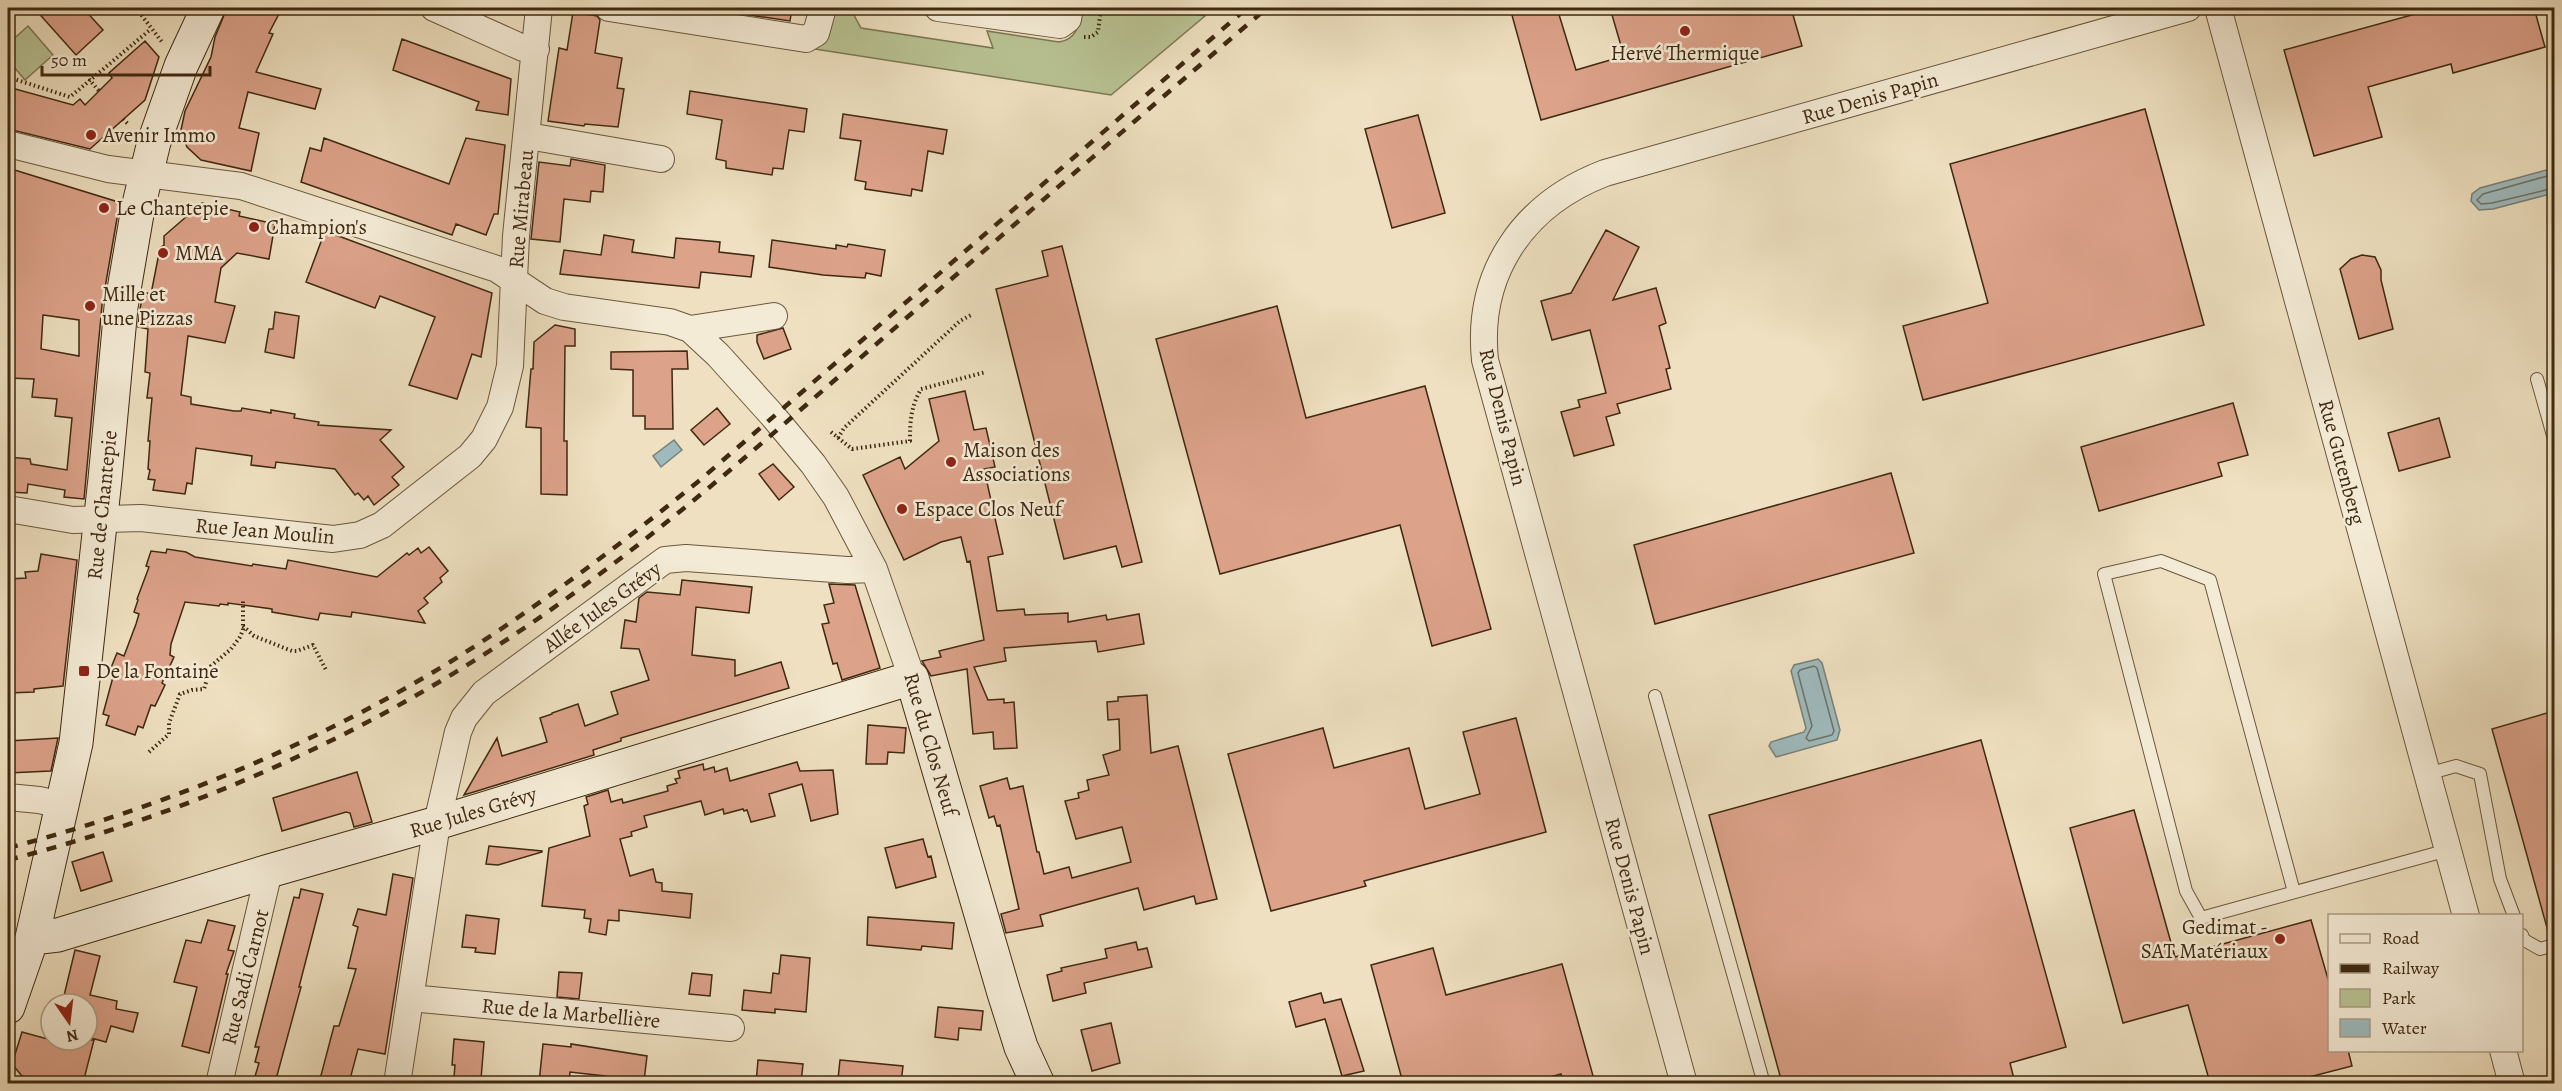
<svg xmlns="http://www.w3.org/2000/svg" width="2562" height="1091" font-family="Alegreya,serif">
<style>
.green{fill:#b8c293;stroke:#7c7652;stroke-width:1.5}
.water{fill:#9ebabd;stroke:#788078;stroke-width:1.5}
.lines{fill:none;stroke-linecap:round;stroke-linejoin:round}
.shore{stroke:#6e7267;stroke-width:1.5}
.building{fill:#dca28a;stroke:#3f2911;stroke-width:1.5;fill-rule:evenodd}
.lane-casing{stroke:#6b573d;stroke-width:14}
.street-casing{stroke:#6b573d;stroke-width:28}
.secondary-casing{stroke:#3f2911;stroke-width:35}
.path{stroke:#3f2911;stroke-width:4;stroke-dasharray:1.5 3;stroke-linecap:butt}
.lane{stroke:#f4ebd6;stroke-width:12}
.street{stroke:#f4ebd6;stroke-width:26}
.secondary{stroke:#f4ebd6;stroke-width:33}
.rail{stroke:#3f2911;stroke-width:4.5;stroke-dasharray:10 10;stroke-linecap:butt}
.poi-dot{fill:#8f2418;stroke:#f4ebd6;stroke-width:2}
.labels{text-anchor:middle;dominant-baseline:central;stroke-width:5;stroke-linejoin:round;paint-order:stroke}
.poi-label{font-size:21px;fill:#3f2911;stroke:#f4ebd6;text-anchor:start}
.street-label{font-size:21px;fill:#3f2911;stroke:#f4ebd6}
</style>
<rect width="100%" height="100%" fill="#eee0c0"/>
<filter id="stains"><feTurbulence type="fractalNoise" baseFrequency=".00333" numOctaves="4"/><feColorMatrix values="0 0 0 0 .2 0 0 0 0 .09 0 0 0 0 .02 0 0 0 .5 -.17"/></filter>
<radialGradient id="worn" r=".72"><stop offset=".6" stop-color="#630" stop-opacity="0"/><stop offset="1" stop-color="#630" stop-opacity=".3"/></radialGradient>
<path class="green" d="M837 8H850L861 28 993 48 987 31 1059 42C1078 39 1079 23 1082 8H1167L1205 16 1111 95 808 48Z
M28 26 53 55 25 80 8 60V44Z"/>
<path class="water" d="M2554 168V193L2493 209 2479 210 2471 201 2472 194 2480 188Z
M674 440 682 450 661 467 653 456Z
M1818 659 1822 663 1840 730 1837 740 1776 757 1769 746 1771 742 1804 732 1806 728 1791 671 1794 665Z"/>
<g class="lines">
<path class="shore" d="M2554 174 2483 194 2477 200 2481 204 2492 203 2554 188
M1814 666 1817 668 1834 731 1832 735 1809 741 1806 738 1812 726 1798 673 1800 670Z"/>
</g>
<path class="building" d="M34 8H83L103 30 76 55Z
M227 8H282L269 33 273 34 256 72 321 89 315 109 248 92 239 128 259 133 251 171 201 160 187 147 181 130 185 111 211 57 215 37Z
M702 8H792L790 21Z
M1510 8H1557L1576 70 1624 56 1610 8H1791L1802 46 1541 120Z
M2437 8H2534L2545 47 2453 73 2451 64 2368 87 2382 137 2314 156 2284 50Z
M573 12 597 16 600 20 595 53 622 58 617 88 624 89 618 127 585 124 584 126 548 121 559 48 567 50Z
M402 39 511 79 508 115 476 110 479 102 393 70Z
M145 41 159 57 145 100 90 149 8 129V87L73 105 80 99 85 105 112 78 109 73Z
M690 91 807 109 804 132 789 130 783 169 773 168 772 175 726 168V161L716 159 722 120 687 114Z
M2145 109 2204 325 1923 400 1903 326 1988 303 1950 164Z
M843 114 947 130 943 154 928 151 922 191 912 189 911 196 865 189 866 182 855 180 861 141 840 138Z
M1418 115 1445 213 1392 228 1365 129Z
M324 138 449 184 466 138 505 145 498 214H494L486 235 456 224 452 235 301 182 310 148 321 151Z
M571 159 605 165 603 192 591 191 590 202 564 199 560 242 531 239 539 162 570 166Z
M8 168 115 201 119 207 102 305 84 499 64 497 65 490 28 484 27 493 8 492V457L30 459 31 464 67 470 72 418 55 416 57 399 32 397 34 379 8 378ZM43 315 79 320V356L41 349Z
M202 203 240 212 239 216 275 224 269 259 237 253 221 268 215 302 235 306 225 343 188 336 181 395 191 397V404L234 411H241L242 408 271 413V410L295 414 294 418 319 422 318 425 391 430 380 440 404 467 392 477 399 485 374 505 368 496 364 500 358 493 355 495 335 469 276 462 275 468 251 465 252 456 196 448 192 484 187 483 185 494 153 490 155 480 148 479 150 470 148 469 150 441H148L152 398H147L150 373 145 372 148 329 138 327 140 309 143 292 151 294 160 248 164 245V236Z
M1606 230 1639 247 1613 300 1656 288 1666 323 1659 326 1670 368 1666 369 1671 389 1617 404 1620 413 1606 417 1614 445 1574 456 1561 412 1580 407 1578 400 1606 393 1590 330 1552 340 1541 301 1571 293Z
M325 231 492 293 481 357 472 354 457 399 409 385 435 317 380 296 375 308 306 282Z
M604 235 634 240 632 252 674 258 676 238 720 242 719 252 754 256 751 277 701 272 699 288 560 274 564 250 601 255Z
M772 240 836 249V245L847 247 848 244 885 250 881 276 866 273 865 278 823 275 769 267Z
M1062 246 1142 562 1122 567 1116 546 1064 559 996 289 1048 276 1042 251Z
M2362 255 2375 257 2381 270V280L2393 329 2359 339 2340 269 2351 259Z
M1277 306 1306 418 1425 386 1491 629 1432 646 1400 525 1220 574 1156 339Z
M275 312 299 316 294 358 265 352 269 329H273Z
M555 325 575 329V346H565L564 441H567V495L541 494V428L526 427 531 369H533L534 342Z
M783 328 791 349 764 359 757 342V335Z
M687 351 688 369H672L673 429H645V416H633V370L611 369V352Z
M965 391 974 430 986 428 995 467 984 469 1003 554 988 557 997 611 1024 609 1025 615 1068 613V622L1106 615 1107 620 1139 614 1144 644 1098 652 1096 641 1004 648 1006 661 974 667 988 700 1004 699V703L1014 702 1017 748 994 749 993 732 973 734 967 669 931 676 922 661 941 657 939 651 984 640 970 561 967 562 961 537 941 542 904 560 863 475 900 457 905 469 939 441 929 399Z
M2233 403 2248 455 2218 463 2222 476 2099 511 2081 447Z
M717 408 730 424 704 445 691 430Z
M2439 418 2450 457 2399 471 2388 433Z
M773 464 794 487 779 500 759 474Z
M1891 473 1914 553 1655 624 1634 545Z
M429 547 448 571 440 578 442 582 424 598 428 603 418 611 425 623 352 612 351 617 320 613 318 620 272 612V609L228 603V605L220 604 219 606 185 602 171 644 170 655 174 657 162 683 165 685 155 706 151 705 143 728 138 726 135 735 106 725 109 716 103 714 113 677 108 675 117 653 124 656 136 624 139 614 134 612 138 600 137 599 149 567 146 566 151 551 166 553 167 549 186 552 195 557 252 566 253 564 286 569 288 560 377 577 407 553 409 555 418 548 421 553Z
M41 554 77 560 63 686 34 689V692L8 693V579L26 578 25 572 38 571Z
M682 580 752 587 749 613 696 607 692 655 735 660V676L781 662 789 688 621 738V741L593 750 594 755 464 795 497 738 502 756 547 742 540 718 552 714V713L578 704 585 726 618 714 611 692 649 680 639 649 621 648 625 620 636 622 639 598 647 592 680 595Z
M829 584 855 585 880 668 842 680 837 663 833 664 822 624 829 623 824 605 834 603Z
M1147 695 1151 753 1178 746 1217 899 1196 904 1194 896 1144 910 1138 888 1040 915 1043 926 1006 933 1001 914 1019 909 1000 825 997 826 994 816 989 818 980 786 1007 778 1010 789 1023 786 1037 852H1039L1044 874 1069 867 1072 878 1131 862 1122 827 1076 839 1065 801 1079 798 1078 793 1089 790 1087 780 1109 775 1103 755 1120 750 1119 719 1108 720 1107 702 1118 701V697Z
M2554 711V934L2549 935 2492 729Z
M1516 718 1546 832 1364 881 1366 886 1271 911 1228 754 1323 728 1334 768 1409 748 1425 809 1480 794 1463 732Z
M868 725 906 728 904 753 888 752 887 764H866Z
M58 738 51 771 8 773V741Z
M1981 740 2066 1047 2010 1063 2015 1083H1782L1709 815Z
M797 762 800 771 833 770 838 814 811 821 802 784 769 794 775 816 751 822 747 810 744 811 743 809 724 814 723 809 705 815 701 801 644 816 647 827 631 832 632 836 620 839 630 876 653 869 656 882 662 883V891L692 894 690 918 619 910V921L608 920 606 935 589 932 591 919 584 918 585 910 542 906 549 848 590 836 584 806 588 804 586 797 608 790 611 802 622 799 623 803 668 791 667 786 677 783 675 779 680 778 678 771 703 764 704 770 714 767 715 772 727 768 730 781Z
M357 772 372 822 354 827 350 813 346 812 282 831 273 798Z
M2134 810 2175 957 2311 920 2330 986V1050H2348L2352 1066 2286 1083H2210L2188 1005 2123 1023 2070 828Z
M923 839 928 857 931 856 936 877 896 888 885 848Z
M489 846 542 851V852L498 865 486 864Z
M103 852 112 881 81 891 72 862Z
M393 874 413 878 385 1054 358 1049 349 1083H319L334 1026H339L356 969 348 968 358 927 353 925 358 909 386 915Z
M301 889 323 894 299 987H301L275 1083H253L259 1063 255 1062 259 1047H255L294 897 299 898Z
M466 915 499 919 495 954 475 952 476 948 462 947Z
M868 917 954 923 952 949 922 946 921 950 867 945Z
M208 920 235 926 228 950 234 951 226 974H228L209 1053 182 1046 197 987 174 982 186 940 201 943Z
M1136 942 1138 950 1147 948 1152 967 1084 983 1086 993 1053 1001 1047 975 1062 971 1061 968 1107 958 1105 949Z
M1433 948 1446 995 1562 964 1595 1083H1563L1561 1074 1529 1083H1403L1371 965Z
M75 950 100 956 90 995 117 1001 116 1009 138 1013 133 1032 111 1026 106 1042 87 1037V1004H62Z
M781 955 810 958 806 1012 775 1009V1013L742 1010 744 990 771 993 773 973 779 974Z
M559 972 582 973 579 999 557 997Z
M692 973 712 975 710 996 689 994Z
M1321 993 1324 1003 1341 999 1364 1071 1342 1076 1325 1019 1296 1027 1289 1002Z
M938 1007 983 1011 981 1030 959 1028 958 1040 935 1037Z
M1111 1023 1120 1063 1092 1071 1081 1030Z
M22 1032 51 1040H94L83 1083H52L22 1076 12 1064Z
M454 1039 484 1042 481 1079 454 1077 455 1065H452Z
M543 1044 571 1047V1044L647 1056 644 1081 625 1079V1083H604L605 1076 570 1072 569 1083H539Z
M758 1060 803 1064 801 1083H756Z
M840 1060 903 1066 901 1083H851V1080L838 1079Z"/>
<g class="lines">
<g class="lane-casing">
<path id="lane" d="M2537 379 2554 439
M1655 696 1764 1084
M2427 774 2456 766 2480 774 2500 879 2514 916
M2294 892 2210 580 2161 561 2104 574 2186 891 2201 918 2448 850
M2522 935 2524 940 2540 949 2554 945"/>
</g>
<g class="street-casing">
<path id="street" d="M434 8 523 48 536 49
M609 8 806 39 816 33 823 8
M938 8 1060 25 1068 19 1070 8
M2218 8 2466 916
M528 136 661 159
M8 144 108 169 241 186 497 269 545 301 564 307 670 322 690 329 718 355 773 416 813 464 836 497 874 569 912 678
M690 329 774 316
M8 509 73 520 141 518 333 539 360 535 382 525 470 456 484 439 500 407 510 366 516 236 539 8
M8 797 39 800 62 805
M410 998 731 1028
M2503 1050 2512 1084
M219 1084 269 871
M397 1084 437 823 458 732 464 718 484 693 665 560 686 558 847 570 874 569
M1684 1084 1485 360C1476 272 1524 204 1605 173L2188 8"/>
</g>
<g class="secondary-casing">
<path id="secondary" d="M32 938 58 935 269 871 437 823 912 678 1004 993 1021 1047 1038 1084
M8 1007 32 938 76 743 105 479 121 307 138 208 154 142 181 66 208 8"/>
</g>
<path class="path" d="M136 8 162 42
M1084 37H1091L1098 32 1101 8
M8 77 70 97 151 29
M89 79 99 91
M123 119 129 125
M831 432 852 449 910 441C910 420 911 407 921 389L986 372
M838 438 844 428 960 321 971 315
M243 626 254 636 292 651H297L313 645 326 670
M149 752 169 734V723L180 694 192 690 204 689 211 666 231 649 240 637 243 630V601"/>
<use href="#lane" class="lane"/>
<use href="#street" class="street"/>
<use href="#secondary" class="secondary"/>
<path class="rail" d="M8 848C163 807 313 746 450 662 538 607 620 545 700 480L1247 8
M8 860C221 805 412 714 589 582 691 507 785 423 881 340 1009 229 1138 118 1267 8"/>
</g>
<g class="poi-dot">
<circle cx="1685" cy="31" r="6"/>
<circle cx="91" cy="135" r="6"/>
<circle cx="104" cy="208" r="6"/>
<circle cx="254" cy="227" r="6"/>
<circle cx="163" cy="253" r="6"/>
<circle cx="90" cy="306" r="6"/>
<circle cx="951" cy="462" r="6"/>
<circle cx="902" cy="509" r="6"/>
<rect x="78" y="665" width="12" height="12" rx="3"/>
<circle cx="2280" cy="939" r="6"/>
</g>
<g class="labels">
<g class="poi-label">
<text x="1685" y="53" text-anchor="middle">Hervé Thermique</text>
<text x="103" y="135">Avenir Immo</text>
<text x="116" y="208">Le Chantepie</text>
<text x="266" y="227">Champion's</text>
<text x="175" y="253">MMA</text>
<text x="102" y="294">Mille et<tspan x="102" dy="24">une Pizzas</tspan></text>
<text x="963" y="450">Maison des<tspan x="963" dy="24">Associations</tspan></text>
<text x="914" y="509">Espace Clos Neuf</text>
<text x="96" y="671">De la Fontaine</text>
<text x="2268" y="927" text-anchor="end">Gedimat -<tspan x="2268" dy="24">SAT Matériaux</tspan></text>
</g>
<g class="street-label">
<text transform="translate(1870 98) rotate(-16)">Rue Denis Papin</text>
<text transform="translate(521 209) rotate(-85)">Rue Mirabeau</text>
<text transform="translate(1503 417) rotate(76)">Rue Denis Papin</text>
<text transform="translate(2342 462) rotate(75)">Rue Gutenberg</text>
<text transform="translate(102 505) rotate(-84)">Rue de Chantepie</text>
<text transform="translate(265 531) rotate(5)">Rue Jean Moulin</text>
<text transform="translate(602 607) rotate(-36)">Allée Jules Grévy</text>
<text transform="translate(931 744) rotate(74)">Rue du Clos Neuf</text>
<text transform="translate(473 812) rotate(-17)">Rue Jules Grévy</text>
<text transform="translate(1630 886) rotate(75)">Rue Denis Papin</text>
<text transform="translate(245 977) rotate(-76)">Rue Sadi Carnot</text>
<text transform="translate(571 1013) rotate(5)">Rue de la Marbellière</text>
</g>
</g>
<rect width="2562" height="1091" fill="none" stroke="#eee0c0" stroke-width="30"/>
<rect x="9" y="9" width="2544" height="1073" fill="none" stroke="#3f2911" stroke-width="3"/>
<rect x="15" y="15" width="2532" height="1061" fill="none" stroke="#3f2911" stroke-width="1.5"/>
<rect x="2328" y="914" width="195" height="138" fill="#f4ebd6" stroke="#ac9d87" stroke-width="1.5"/>
<rect x="2340" y="934" width="30" height="9" fill="#f4ebd6" stroke="#ac9d87" stroke-width="1.5"/>
<text x="2382" y="944" font-size="18" fill="#3f2911">Road</text>
<rect x="2340" y="964" width="30" height="9" fill="#3f2911" stroke="#ac9d87" stroke-width="1.5"/>
<text x="2382" y="974" font-size="18" fill="#3f2911">Railway</text>
<rect x="2340" y="989" width="30" height="18" fill="#b8c293" stroke="#ac9d87" stroke-width="1.5"/>
<text x="2382" y="1004" font-size="18" fill="#3f2911">Park</text>
<rect x="2340" y="1019" width="30" height="18" fill="#9ebabd" stroke="#ac9d87" stroke-width="1.5"/>
<text x="2382" y="1034" font-size="18" fill="#3f2911">Water</text>
<g transform="translate(69 1022) rotate(166)"><circle r="28" fill="#f4ebd6" stroke="#ac9d87" stroke-width="1.5"/>
<path d="M0-4.5L10 22L0 15L-10 22Z" fill="#8f2418"/>
<text y="-9" font-size="16" font-weight="bold" text-anchor="middle" fill="#3f2911">N</text>
</g>
<path d="M42 66v9h168v-9" fill="none" stroke="#3f2911" stroke-width="3"/>
<text x="51" y="66" font-size="18" fill="#3f2911" stroke="#f4ebd6" stroke-width="4.5" paint-order="stroke">50 m</text>
<rect width="100%" height="100%" filter="url(#stains)"/>
<rect width="100%" height="100%" fill="url(#worn)"/>
</svg>
